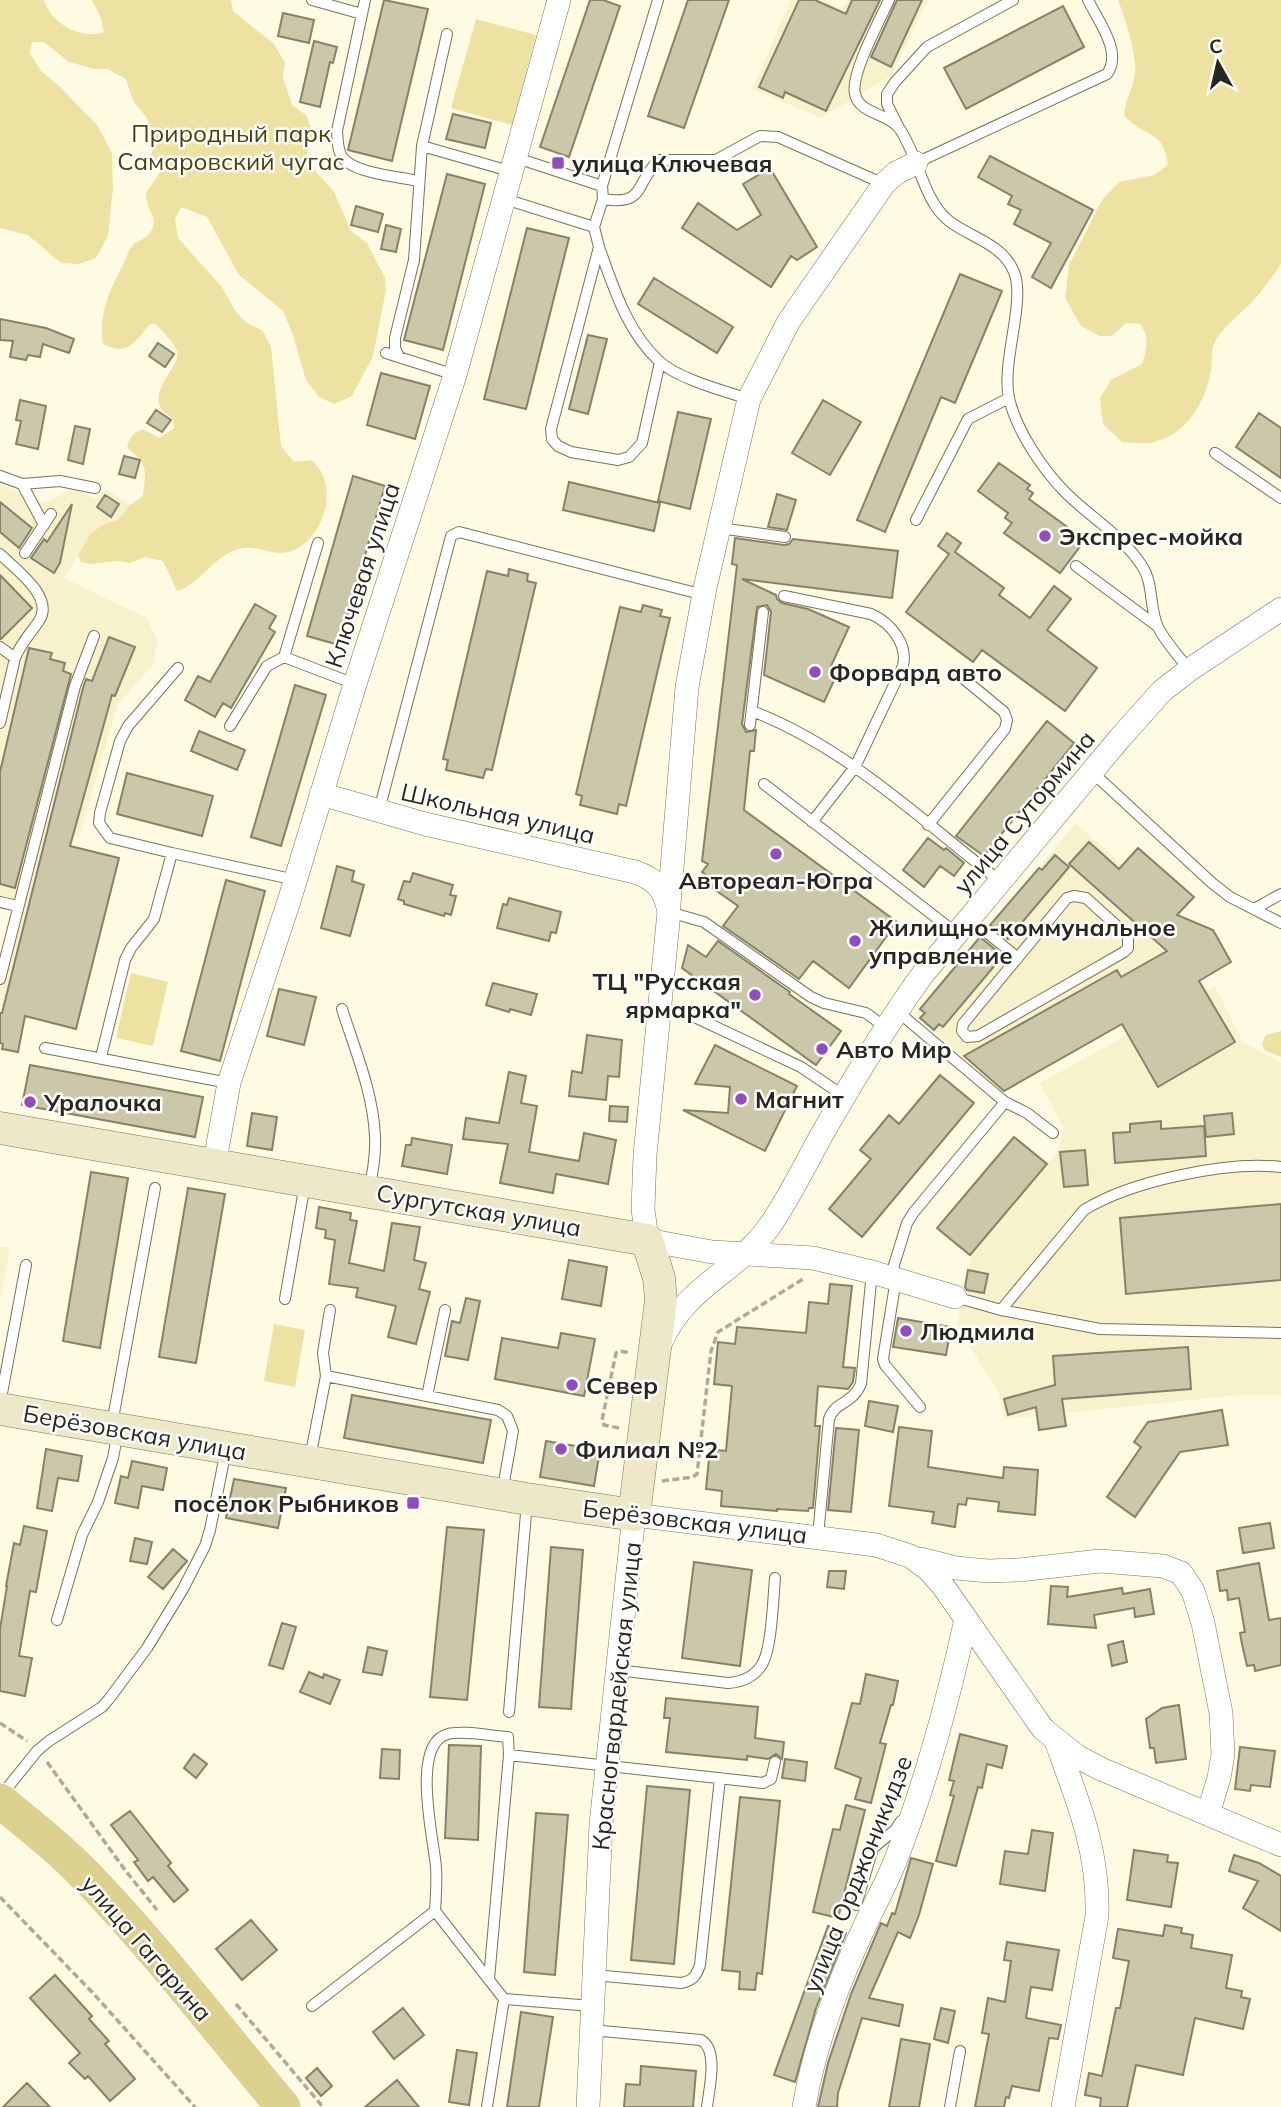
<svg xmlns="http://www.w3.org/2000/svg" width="1281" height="2107" font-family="Mulish,sans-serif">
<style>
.built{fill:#f7f2cc}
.green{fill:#ede2a1}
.building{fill:#cbc7a9;stroke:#868267;stroke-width:2}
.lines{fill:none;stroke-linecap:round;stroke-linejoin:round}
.lane-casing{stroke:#777358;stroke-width:12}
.street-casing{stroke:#777358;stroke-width:24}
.secondary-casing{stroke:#777358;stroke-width:33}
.primary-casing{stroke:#fff;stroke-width:37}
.path{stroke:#aeaa97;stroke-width:3.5;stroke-dasharray:7 3.5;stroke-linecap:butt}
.lane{stroke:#fff;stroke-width:10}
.street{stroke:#fff;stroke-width:23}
.secondary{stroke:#ede8c7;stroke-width:32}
.primary{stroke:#dcd18e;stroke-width:35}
.poi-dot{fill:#934cbf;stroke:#fff;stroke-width:2.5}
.labels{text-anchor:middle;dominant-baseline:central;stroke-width:5;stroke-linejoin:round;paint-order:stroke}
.park-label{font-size:24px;fill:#4a420a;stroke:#fff}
.poi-label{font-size:24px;font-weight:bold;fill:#29271c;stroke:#fff;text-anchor:start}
.street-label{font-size:24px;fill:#29271c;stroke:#fff}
</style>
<rect width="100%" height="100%" fill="#fffbe3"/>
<path class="built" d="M791 0H825L838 7 846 4 848 0H928L891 76 821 118 752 89Z
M0 484 44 503 75 488 96 499 106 489 130 505 118 520 104 524 90 534 64 578 147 618 158 642 152 666 118 704 79 837 72 836 31 1003 0 995V962L15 901 0 897Z
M1076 823 1178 915 1180 914 1213 930 1231 962 1004 1091 914 1014Z
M1215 986 1243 1042 1281 1063V1395H1241L1005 1419 998 1391 957 1326 971 1257 970 1255 1056 1154 1064 1129 1040 1083Z
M0 1246 10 1248 0 1301Z"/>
<path class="green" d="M0 0H44C51 24 82 40 104 32L100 16 92 0H231L233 11 274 44 285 63 283 78 292 105 306 115 313 133 305 159 334 192 351 231 367 243 385 278 386 290 373 356 352 396 334 404 319 397 306 380 293 335 283 311 239 275 207 217 181 207 175 219 178 238 221 286 236 312 247 323 263 331 271 347 281 446 294 462 312 460C315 464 320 469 322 473 335 500 320 540 292 551 269 559 256 539 229 553 209 563 198 585 177 591L163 561 145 557 130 563 117 561 91 564 81 562 78 555 90 534 104 524 118 520 130 505 143 496C144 485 148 469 140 459 135 454 131 453 127 446 131 437 133 432 143 429L159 438 174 428 173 419C169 416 163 412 161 408 150 388 182 364 177 351 173 341 162 331 156 324H150C134 342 129 357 103 344 98 313 111 288 125 261 127 256 129 249 132 246 138 239 148 240 152 229 158 216 147 210 146 198 145 188 159 180 160 169L150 162 154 143 147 118 133 101 126 79 107 69H94L69 62 44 42H32L30 54 42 72 58 85 97 125 112 153 113 189 108 236 96 258 79 264 61 263 28 235 0 228Z
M1118 0H1281V264C1273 275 1265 288 1255 299 1243 312 1227 323 1217 338 1210 348 1213 358 1211 369 1206 402 1188 433 1154 442 1145 445 1132 442 1122 442L1103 424 1100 398 1111 380 1142 364C1147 349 1150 337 1140 324L1126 323 1112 336H1100L1081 326 1065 298 1069 265 1102 200 1119 182 1154 175 1168 165C1164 128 1144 139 1124 115 1125 100 1134 87 1135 72 1137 56 1124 15 1118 0Z
M476 19 536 35 512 125 451 108Z
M131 973 168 982 153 1046 116 1038Z
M1281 1031V1057L1264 1050 1262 1043 1266 1035Z
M274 1324 305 1330 295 1387 264 1381Z"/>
<path class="building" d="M384 0 428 9 392 161 348 150Z
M590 0H603L620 6 569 157 540 147Z
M688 0H729L684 128 648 116Z
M799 0H815L846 14 852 0H880L826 111 785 92 783 98 759 87Z
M897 0H922L891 67 871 57Z
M1063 6 1084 47 966 109 944 68Z
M283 13 314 20 309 43 278 36Z
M314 41 337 47 333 63 330 62 320 107 300 102Z
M453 114 491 123 485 148 446 139Z
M990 156 1093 210 1051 288 1032 277 1051 243 1014 224 1021 210 1008 204 1012 196 978 177Z
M770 168 817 247 797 260 791 256 771 287 682 228 698 203 737 230 761 215 743 184Z
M447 174 485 184 443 350 404 340Z
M356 206 383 214 378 232 351 225Z
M386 225 401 229 396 252 381 249Z
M527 228 569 238 526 409 484 399Z
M960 274 1002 291 955 403 941 397 885 532 857 520Z
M654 278 733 327 717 353 638 304Z
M0 319 46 328 74 339 69 353 43 344 40 357 28 355 26 360 10 357 13 341 0 340Z
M588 335 607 339 588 414 569 409Z
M158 343 174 354 165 367 149 356Z
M381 373 430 386 415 439 367 425Z
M20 400 46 406 38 449 16 444 21 421 16 420Z
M823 400 861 422 830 475 792 453Z
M156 410 171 420 162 432 147 423Z
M678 412 711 419 690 509 658 501Z
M1259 413 1281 428V478L1236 447Z
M75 426 90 429 83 464 68 460Z
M124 456 140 460 135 478 119 474Z
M999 463 1030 485 1027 489 1033 493 1029 499 1085 540 1060 573 1004 533 1012 523 1005 518 1008 513 978 491Z
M353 476 385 486 339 645 307 636Z
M569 482 660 503 654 531 563 510Z
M777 494 796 500 787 530 768 527Z
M105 495 119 504 111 517 97 507Z
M0 502 32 528 19 548 0 532Z
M72 504 60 563 54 573 31 558 44 539 47 542Z
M947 533 961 543 955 552 1004 588 999 595 1030 618 1054 586 1071 599 1047 630 1097 668 1065 711 982 650 973 662 906 612 949 554 938 546Z
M735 538 784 545 789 544 793 539 898 551 892 598 742 579 776 595 777 599 782 603 808 609 849 627 831 666 839 670 824 702 764 675 771 612 767 605 757 607 742 724 746 732 756 730 754 751H750L744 810 897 922 849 988 813 961 799 979 723 926 738 906 711 887 715 882 702 872 708 864 702 861 737 565 732 564Z
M509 569 528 574 527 581 536 583 492 770 486 769 483 778 446 770 448 760 443 759 487 571 508 576Z
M0 575 32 608 1 639H0Z
M255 604 276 616 269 628 275 632 231 708 223 703 215 717 185 700 198 676 210 682Z
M643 605 662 610 660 616 670 618 626 806 619 804 617 814 580 805 582 796 576 794 620 607 641 612Z
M109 637 135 647 115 696 112 695 70 846 119 858 76 1029 25 1016 18 1052 2 1049 3 1044 0 1043V1013H2L83 688 86 679 92 681Z
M29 648 52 653 50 659 65 663 63 671 71 674 15 888 0 884V772Z
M295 685 326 695 281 846 251 837Z
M1047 721 1074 743 984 856 956 836Z
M199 731 245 750 237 770 191 751Z
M127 773 213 796 202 836 117 814Z
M928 838 944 850 946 848 964 863 954 876 940 866 924 887 903 870Z
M1089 842 1119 869 1138 848 1194 897 1177 915 1213 930 1231 962 1199 981 1235 1042 1158 1087 1122 1024 1004 1091 964 1056 1117 970 1121 977 1167 951 1069 864Z
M1055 855 1069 867 1008 939 990 925 1039 868 1042 870Z
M337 866 354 871 352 881 364 885 350 936 321 928Z
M413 873 453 885 450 895 456 896 451 915 445 913 444 916 404 904V901L398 899 404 881 410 882Z
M226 880 265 891 220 1061 181 1051Z
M509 898 561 912 556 933 551 932 549 941 497 928 503 904 507 905Z
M980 937 997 951 996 953 1001 958 943 1027 939 1024 934 1030 920 1018 925 1013 920 1009Z
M718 941 790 992 789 994 841 1031 816 1065 682 968 688 945 706 957Z
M493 983 537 994 531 1015 510 1009 509 1012 486 1005Z
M279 989 316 997 304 1045 267 1036Z
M587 1035 622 1040 619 1077 608 1076 606 1100 569 1096 572 1071 582 1073Z
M715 1045 797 1086 765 1151 683 1110 728 1113 730 1087 695 1084Z
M30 1065 203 1097 195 1137 22 1105Z
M509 1072 526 1076 521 1103 537 1106 529 1152 579 1161 584 1133 616 1140 608 1184 556 1174 553 1193 500 1183 508 1144 463 1139 466 1118 499 1123Z
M940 1075 974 1103 862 1237 829 1209 871 1159 860 1150 889 1115 899 1124Z
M610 1106 628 1107 627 1122 609 1121Z
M252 1113 277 1117 272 1150 247 1146Z
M1232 1113 1234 1134 1206 1137 1204 1116Z
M1161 1121V1129L1204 1126 1206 1156 1115 1163 1113 1133 1130 1132V1124Z
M1014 1137 1047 1164 970 1255 937 1228Z
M412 1138 452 1145 447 1174 402 1166 406 1145H411Z
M1085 1150 1088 1185 1064 1187 1060 1152Z
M91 1172 128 1178 100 1348 63 1341Z
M188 1188 225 1194 196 1363 159 1357Z
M1281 1204V1280L1126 1294 1120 1218Z
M319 1207 351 1213 350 1220 357 1221 349 1263 384 1271 392 1223 420 1227 414 1260 426 1263 419 1289 430 1292 416 1344 388 1337 396 1306 356 1297 358 1288 329 1284 335 1240 325 1238 326 1230 316 1228Z
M569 1260 607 1267 601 1306 562 1299Z
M968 1270 988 1274 984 1293 967 1290 965 1287Z
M830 1284 852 1286 843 1367 855 1368 853 1382 848 1389 818 1386 815 1426H820L813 1508H809L808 1511 777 1509V1511L721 1506 722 1491 706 1489 710 1449 726 1451 732 1386 714 1384 718 1342 735 1344 737 1327 806 1333 809 1302 828 1304Z
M466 1298 480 1301 468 1360 445 1356 452 1321 460 1323Z
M898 1318 951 1327 946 1355 893 1347Z
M561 1333 595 1339 584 1396 495 1379 502 1338 558 1348Z
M1188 1347 1191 1389 1062 1399 1066 1426 1039 1430 1036 1407 1008 1415 1004 1399 1055 1385 1053 1356Z
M352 1395 491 1420 483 1463 344 1438Z
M869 1401 898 1406 893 1432 865 1426Z
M1222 1410 1228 1445 1180 1452 1135 1517 1107 1497 1141 1447 1134 1442 1148 1422Z
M899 1427 932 1431 928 1467 1003 1478 1004 1467 1038 1470 1035 1515 998 1511 999 1502 967 1498 966 1505 958 1504 955 1527 932 1523 934 1512 889 1506Z
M836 1428 859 1430 851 1512 828 1510Z
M546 1441 600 1450 594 1486 540 1477Z
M46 1449 82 1456 78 1481 58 1478 52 1511 37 1508Z
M132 1461 167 1468 163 1490 142 1486 138 1508 115 1503 121 1476 128 1478Z
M234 1479 286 1488 278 1528 226 1518Z
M1270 1523 1274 1548 1243 1553 1239 1528Z
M24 1526 47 1531 36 1592 30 1591 19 1656 32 1658 25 1696 0 1691V1629L7 1586H6L14 1543 20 1545Z
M447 1527 484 1530 467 1700 430 1697Z
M135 1538 152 1542 147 1564 130 1561Z
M551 1547 583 1550 571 1709 539 1707Z
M173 1549 187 1561 163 1589 148 1577Z
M694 1562 752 1570 740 1666 682 1658Z
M1259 1563 1269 1620 1281 1618V1665L1255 1671 1254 1665 1247 1666 1242 1644 1240 1633 1245 1632 1239 1598 1228 1600 1227 1590 1220 1591 1217 1571Z
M829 1571H846L844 1589 827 1587Z
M1051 1586 1068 1587 1067 1597 1122 1588 1123 1594 1150 1589 1154 1614 1135 1617 1134 1608 1094 1615 1096 1628 1048 1624Z
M282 1623 296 1627 283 1669 269 1665Z
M1123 1641 1127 1662 1112 1666 1108 1645Z
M368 1647 387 1651 382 1675 363 1672Z
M309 1672 323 1678 324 1674 340 1680 330 1704 300 1692Z
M866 1674 898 1681 893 1705H891L880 1743 886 1744 871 1803 855 1799 861 1778 835 1768 852 1703 860 1704Z
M666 1698 758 1707 755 1738 784 1742 782 1759 776 1754 768 1759 747 1756V1760L666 1752 670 1718H664Z
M1179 1705 1186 1759 1156 1763 1154 1748H1150L1146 1719 1162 1708Z
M960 1734 1007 1746 1002 1768 987 1764 982 1788 978 1787 956 1866 936 1861 954 1796 950 1795 954 1781 949 1780Z
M449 1745 481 1746 478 1840 445 1838Z
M1240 1747 1275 1751 1270 1787 1251 1785 1250 1791 1235 1789Z
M382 1749 400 1750 399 1779 380 1778Z
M194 1754 207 1764 196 1778 184 1768Z
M785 1759 807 1762 805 1781 782 1778Z
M647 1786 690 1790 674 1964 631 1960Z
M740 1797 780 1801 762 1974 757 1973 755 1990 739 1989 740 1972 722 1970Z
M846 1805 865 1810 838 1918 813 1912 833 1829 840 1830Z
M130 1811 171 1863 168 1866 188 1890 174 1902 153 1877 148 1881 134 1862 138 1860 111 1825Z
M536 1813 568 1815 555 1975 524 1972Z
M1032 1830 1053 1833 1045 1891 1000 1884 1005 1851 1028 1854Z
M1134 1850 1168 1855 1167 1862 1178 1863 1171 1907 1127 1900Z
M1234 1855 1259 1863 1281 1876V1931L1243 1908 1258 1881 1229 1871Z
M911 1858 933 1864 919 1915 910 1938 898 1932 869 1998 903 2005 899 2026 862 2018 838 2093 837 2107H818L828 2063 851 1994 881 1923 887 1926 892 1913 895 1914Z
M251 1920 277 1950 242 1980 216 1949Z
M1165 1925 1182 1928 1181 1933 1193 1935 1191 1948 1232 1955 1226 1988 1242 1991 1241 1997 1250 1999 1243 2029 1195 2018 1183 2075 1136 2065 1127 2107H1100L1101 2098 1085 2095 1089 2073 1102 2076 1116 2008H1120L1129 1961 1113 1958 1118 1929 1163 1936Z
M828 1926 846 1933 816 2008 795 2082 774 2075Z
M1007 1942 1059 1950 1052 1990 1031 1987 1026 2018 1061 2025 1058 2039 1049 2038 1039 2091 1012 2086 1009 2098 1006 2097 1004 2107H975L989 2034 982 2033 988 1998 1005 2002 1011 1961 1004 1960Z
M55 1975 92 2016 89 2019 109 2041 105 2044 135 2079 110 2101 88 2076 85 2079 69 2063 80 2053 30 1998Z
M403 2008 424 2035 394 2059 373 2032Z
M941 2008 955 2011 948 2043 934 2039Z
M521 2012 553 2017 539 2107H507Z
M901 2039 930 2044 919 2107H889Z
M457 2050 477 2053 469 2105 449 2102Z
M641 2066 696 2071 693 2107H624L626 2084 640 2085Z
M317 2068 332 2086 321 2096 306 2078Z
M397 2080 419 2107H365Z
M27 2083 50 2107H3Z"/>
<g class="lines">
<g class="lane-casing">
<path id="lane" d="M312 0 362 14 365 0
M658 0 602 186 603 199 594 227 599 247 551 429 552 439 558 446 571 452 618 460 629 457 642 443 660 362
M889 0C880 20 850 75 855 94 859 114 888 113 899 128 918 154 923 201 949 221 971 238 1003 244 1014 272 1026 301 1001 363 1009 398 1016 430 1043 470 1066 493 1090 517 1123 536 1142 566 1154 584 1149 608 1158 627 1165 642 1179 656 1189 670
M362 14 337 131C338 140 337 151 343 158 354 173 400 177 418 181
M898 126 887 104V94L895 82 927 47 1013 0
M422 146 513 172
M517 158 602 186
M916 163 1107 74C1123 52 1098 21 1088 0
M505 199 594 227
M603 199C647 206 634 183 659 160H716L760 136 778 137 884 184
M599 247C613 286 627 332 659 361 678 379 724 391 749 399
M386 353 455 375
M399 357 395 348V338L414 260 422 146 447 34
M1215 453 1281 498
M0 476 22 484 44 525
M22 484 60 481 95 488
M916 520 968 419 1009 398
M719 528 785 537
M25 553 51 514
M0 554C15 569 55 597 39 621 30 634 21 643 15 658L0 647
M1076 566 1157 626
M784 596 871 614C891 623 908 644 903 666L855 767 812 822
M284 657 318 543
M752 711C846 747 921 820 1000 881
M0 723 15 658
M750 725 763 612
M230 726 267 666 284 657 355 684
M1092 772 1212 883 1230 897 1281 923
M764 784 956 933
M382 799 451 536 459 532 704 595
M928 825 1005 729 1007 720 1004 712 958 674
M172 853 110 838 99 823 100 813 120 741 128 726 178 668
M1074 896 1086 898 1128 936V948L1124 952 978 1036 967 1037 962 1031 963 1024 1067 898Z
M0 902 18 906
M1254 909 1281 894
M669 912 704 922 811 997 824 1003 866 1013 885 1027
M969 918 1018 958
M0 979 75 686 94 636
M342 1009C355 1050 373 1092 375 1136 376 1154 373 1172 369 1190
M659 1009 686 1013 801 1067 844 1096
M45 1048 229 1083
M101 1057 125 960 131 948 154 919 172 853 296 880
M1005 1102 1027 1113 1053 1133
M890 1278 907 1223 914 1212 1005 1102 897 1011
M896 1279 883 1359 885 1365 920 1407
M955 1297 1001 1310 1100 1329 1281 1333
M285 1299 305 1184
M1001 1310 1084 1210C1131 1181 1226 1161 1281 1167
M326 1376 498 1410 507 1416 513 1431 502 1493
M427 1396 445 1310
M0 1404 26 1265
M112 1424 155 1188
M310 1458 326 1376 323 1353 330 1310
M818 1536 829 1419C835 1401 852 1405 861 1384L872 1272
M57 1620 82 1535 98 1502 113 1458 118 1431
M617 1670 728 1683C741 1682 753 1678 761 1666 772 1651 773 1599 775 1578
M509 1712 527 1502
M0 1797 37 1751 49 1741 102 1707 109 1699 147 1648 183 1589 205 1546 210 1530 226 1450
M856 1905 873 1848 895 1830 901 1821
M435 1911 504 1999 487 2107
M594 1975 681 1983C692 1981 696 1977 700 1965L720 1778
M489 1979 509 1755 763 1783 771 1779 775 1762
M504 1999 592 2006
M312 2006 435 1911C436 1896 437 1882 436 1867 434 1841 410 1743 448 1734 463 1730 491 1736 508 1737L509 1755
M591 2030 701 2040C719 2050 709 2089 707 2107
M950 2107 960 2051"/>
</g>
<g class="street-casing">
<path id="street" d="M321 794 425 824 635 872C656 879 665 890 669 912L645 1155 643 1209 647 1240 712 1252 813 1258 872 1272 955 1297
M669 904 687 687 705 588 749 399 789 321 884 184 896 173 916 163
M214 1166 229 1083 290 898 355 684 455 375 559 0
M660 1344C686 1284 738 1273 771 1224 790 1196 805 1165 821 1136 853 1080 885 1026 923 974L1120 738 1162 691 1189 670 1281 609
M920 1559 956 1568 988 1571 1019 1570 1100 1561 1163 1566 1181 1573 1193 1591 1203 1623 1221 1713 1223 1754 1219 1778 1208 1814
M1056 1741C1078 1802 1099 1850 1097 1916L1063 2107
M588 2107 601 1824 634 1515 876 1545 910 1556 929 1570 943 1586 1043 1729 1078 1757 1101 1769 1281 1845
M804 2107C815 2042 839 1981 867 1921 877 1900 888 1880 896 1859 927 1780 948 1701 966 1619"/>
</g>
<g class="secondary-casing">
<path id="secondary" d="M0 1128 647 1240 659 1278 661 1300 634 1515 527 1499 0 1409"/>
</g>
<g class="primary-casing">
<path id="primary" d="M0 1801C31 1826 61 1850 89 1879 158 1951 219 2031 283 2107"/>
</g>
<path class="path" d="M619 1428 604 1425 602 1420 616 1353 619 1351 631 1353
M662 1481 693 1477 697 1474 711 1351 718 1332 803 1279
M0 1723 27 1741
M47 1762 125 1870 157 1910
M0 1897 92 1992 195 2107
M236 2004 323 2107"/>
<use href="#lane" class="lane"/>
<use href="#street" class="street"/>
<use href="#secondary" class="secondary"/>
<use href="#primary" class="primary"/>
</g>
<g class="poi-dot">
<rect x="551" y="156" width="14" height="14" rx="3.5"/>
<circle cx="1045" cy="536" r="7"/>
<circle cx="815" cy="672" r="7"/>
<circle cx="776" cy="854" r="7"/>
<circle cx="855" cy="941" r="7"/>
<circle cx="755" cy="995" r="7"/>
<circle cx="822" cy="1049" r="7"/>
<circle cx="741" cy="1099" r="7"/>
<circle cx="30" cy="1102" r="7"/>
<circle cx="906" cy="1331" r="7"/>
<circle cx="572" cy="1385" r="7"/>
<circle cx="561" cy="1449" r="7"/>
<rect x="406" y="1496" width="14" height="14" rx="3.5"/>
</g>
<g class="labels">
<g class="park-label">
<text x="231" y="133">Природный парк<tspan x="231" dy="28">Самаровский чугас</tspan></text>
</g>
<g class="poi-label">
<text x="572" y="163">улица Ключевая</text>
<text x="1059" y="536">Экспрес-мойка</text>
<text x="829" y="672">Форвард авто</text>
<text x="776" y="880" text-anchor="middle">Автореал-Югра</text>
<text x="869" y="927">Жилищно-коммунальное<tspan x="869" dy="28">управление</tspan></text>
<text x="741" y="981" text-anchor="end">ТЦ "Русская<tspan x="741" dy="28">ярмарка"</tspan></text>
<text x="836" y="1049">Авто Мир</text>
<text x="755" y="1099">Магнит</text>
<text x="44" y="1102">Уралочка</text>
<text x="920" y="1331">Людмила</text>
<text x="586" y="1385">Север</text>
<text x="575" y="1449">Филиал №2</text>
<text x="399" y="1503" text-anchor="end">посёлок Рыбников</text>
</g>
<g class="street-label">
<text transform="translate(362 575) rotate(-72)">Ключевая улица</text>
<text transform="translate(1024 812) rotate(-50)">улица Сутормина</text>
<text transform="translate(498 813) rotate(13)">Школьная улица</text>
<text transform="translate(479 1210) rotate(10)">Сургутская улица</text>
<text transform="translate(135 1432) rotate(10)">Берёзовская улица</text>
<text transform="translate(695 1521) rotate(7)">Берёзовская улица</text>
<text transform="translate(616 1696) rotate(-84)">Красногвардейская улица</text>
<text transform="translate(857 1874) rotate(-68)">улица Орджоникидзе</text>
<text transform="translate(147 1948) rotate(49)">улица Гагарина</text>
</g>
</g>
<g transform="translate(1218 63) rotate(352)" stroke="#ffffff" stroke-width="5" paint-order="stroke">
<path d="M0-5L12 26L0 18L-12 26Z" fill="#29271c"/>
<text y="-10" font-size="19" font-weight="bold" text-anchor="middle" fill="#29271c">С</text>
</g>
</svg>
